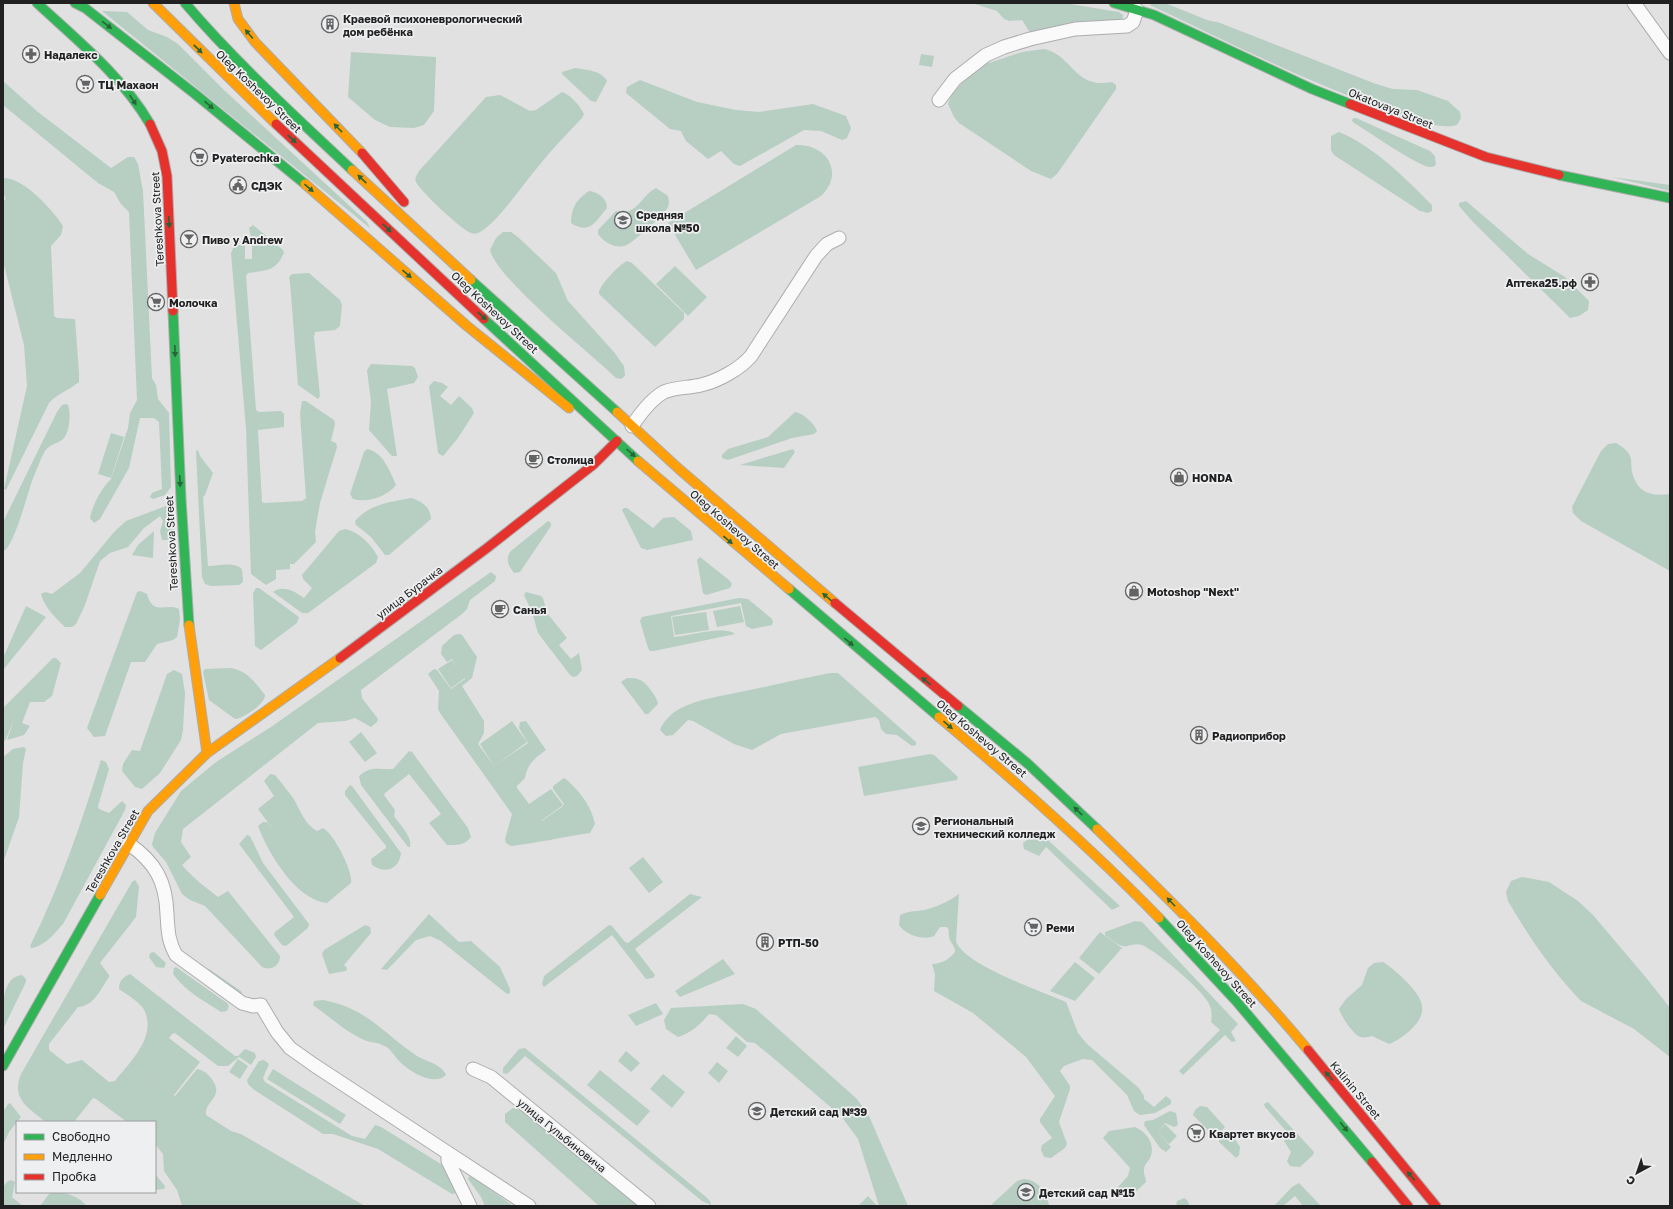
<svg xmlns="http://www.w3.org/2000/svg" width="1673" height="1209" font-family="'Golos Text',sans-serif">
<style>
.green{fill:#b7cec2}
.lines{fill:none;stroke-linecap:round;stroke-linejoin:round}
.street-casing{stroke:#adadae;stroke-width:15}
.fast-casing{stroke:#adadae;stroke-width:11}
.slow-casing{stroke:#adadae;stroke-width:11}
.jam-casing{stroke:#adadae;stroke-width:11}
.street{stroke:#fafafb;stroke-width:13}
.fast{stroke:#30b455;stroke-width:9}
.slow{stroke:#ff9f0a;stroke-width:9}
.jam{stroke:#e5322d;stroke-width:9}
.oneway{fill:#286339}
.labels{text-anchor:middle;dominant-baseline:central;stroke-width:3.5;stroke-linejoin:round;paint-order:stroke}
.poi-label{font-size:11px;font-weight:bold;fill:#212122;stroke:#eeeff0;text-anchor:start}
.street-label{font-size:11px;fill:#212122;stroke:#eeeff0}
</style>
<rect width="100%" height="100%" fill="#e1e1e2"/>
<path class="green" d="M959 3H1064L1119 12 1123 15 1122 20 1031 33 1029 31 1022 20 1009 21 1004 19 997 11 975 4Z
M1152 3H1165L1207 20 1220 23 1376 84 1393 89 1417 90 1448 101 1460 112 1461 118 1457 125C1439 130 1416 119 1399 114 1313 85 1232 44 1150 5Z
M102 11 127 12 148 30 167 37 178 44 225 91 367 222 370 228Z
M1044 49C1066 53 1074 78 1093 82 1099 84 1106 83 1112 82L1116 85V89L1057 174 1051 179 1031 171 959 123 954 117 948 104 951 95 964 81 983 65 1022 52Z
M351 52 436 57 434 111 424 125 414 128 390 127 375 120 348 97Z
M921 54 934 56 932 67 919 65Z
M575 68C586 70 601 70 607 81L596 102 591 101 562 74V72Z
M640 80 697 102 736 110 759 112 813 104 846 116 851 128 847 138 842 140 821 131 804 130 740 166 734 164 721 151 708 159 686 141 681 131 670 129 626 93 627 87Z
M3 81 38 112 111 168 128 157H134L138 164 143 191 152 378 156 385 158 399 169 413 171 487 165 495 153 499 150 497 152 493 162 489 159 422 154 418H140L129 468 100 519 94 523 90 518C92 506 102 487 111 479L128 428 130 413 137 400 129 212 121 204 114 192 98 183 3 105Z
M562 92C571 95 580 106 584 114L582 118C567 134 551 150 537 168 524 183 495 226 478 233 475 234 472 234 469 232 460 228 420 191 416 182 414 178 417 175 419 171L486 97 500 95 530 111 536 110Z
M1353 118H1356L1430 151 1435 156 1436 165C1434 166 1434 167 1430 167 1417 166 1368 131 1354 123L1352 121Z
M1339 132C1375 147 1405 178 1432 205V211L1428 213 1420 211 1334 155 1331 150V136Z
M796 145C827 144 845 173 821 196L696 270 668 223Z
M1612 177 1670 185V191Z
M3 178C22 176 54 211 63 226L61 235 51 246 54 316 57 318 75 319 79 373V382C69 390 57 394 49 403L6 490 4 489 27 386 24 345 3 261V201L6 199 3 192Z
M656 188 668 196C669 201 670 206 666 210 661 217 631 245 624 246 613 248 604 242 598 234V230L616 211C620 211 624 213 629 211 639 208 645 193 656 188Z
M589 191C598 192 607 198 607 208 595 222 590 235 571 223 571 207 577 199 589 191Z
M1466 201 1528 254 1565 277 1589 301 1588 310 1579 316 1570 318 1472 221 1459 206V203Z
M253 225 283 250 284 253C275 272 267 270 248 273L246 276 256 410 259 412 281 411 284 414V427L258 430 262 502 264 503 302 501 306 498 300 413 302 401H306L334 420 335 424 331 441 336 443 337 447 320 503 315 532 316 542 294 564H290V569L276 570V579L266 585 251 574 246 429 231 253 234 246 245 244V259H252V242L249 228Z
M503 232H511L519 238 556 273 568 301 614 352 624 366 625 376 621 379 616 378C589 352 498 280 490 250L496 238Z
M627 261 632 263 684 313V319L655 347 599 294C597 287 620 264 627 261Z
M675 266 707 297 688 316 656 284Z
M309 273 340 300 342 305 340 326 335 330 315 332 314 337 320 396 318 399 298 385 290 282 289 277 292 274Z
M371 364 412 366 415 368 418 377 414 383 387 389 397 456H392L369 430 371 402 367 370Z
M434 381 442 383 448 387 440 396 451 405 459 396 472 408 474 413 458 438 443 456 438 453 429 386Z
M66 404 68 405C71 413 70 434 62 440 56 444 50 444 45 451 41 457 39 465 36 471 28 488 16 544 3 552V522L57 412 62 405Z
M795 412C803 413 814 423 817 431L814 434 792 438 728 460 722 458V455L728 449 768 437Z
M111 433 124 437 111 478 98 474Z
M1616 443C1621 446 1628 450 1630 456 1632 460 1631 467 1632 472 1637 492 1650 497 1670 494V571L1581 521 1573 513 1572 507 1601 451 1608 444Z
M367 449C383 452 390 471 396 485 386 497 368 503 353 499L350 494 364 452Z
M793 449 795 452 784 468 740 465Z
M198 450 200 456 213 473 205 495 203 497 208 566C219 566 233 561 242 569L243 582 239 585 211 586 205 584 202 577 196 451Z
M411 498C422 501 431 508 431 519L389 555H385L371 537 356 525 355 521C369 504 391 502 411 498Z
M166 506 173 512 175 540H162L160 531 163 521 160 516 144 528 128 547 110 553 100 561 85 605 76 624 72 627H65C55 617 44 607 41 594L45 592 52 594 80 573 114 532 126 521Z
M624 508H627L653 528 663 518 674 517 691 531 693 540 647 550 641 548 622 510Z
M548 521 551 523V526L520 572 514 573C508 565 505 559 511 551Z
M345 529C359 532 371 544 378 557L376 563 308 613H302L273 592C283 584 296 592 304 598L312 588 303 579 302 575 339 531Z
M154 531 153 558 132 555 138 545Z
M700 557 729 580 732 584 730 588 706 595 703 593 697 560Z
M491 572 496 576 495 581 470 600 467 609 462 614 361 690 362 698 378 719 377 722 371 727 355 718 345 721 318 723 183 829 181 842 191 857 182 865C193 878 205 887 218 897L228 891 280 956C280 966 271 971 262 967L205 906 190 900 182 894 166 862 153 847 152 844 155 833 181 791 216 762 271 727Z
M256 588H259L299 617 297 623 261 650 255 646 253 593Z
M140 591 147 594C153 617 167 602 179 609L180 619 177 637 173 640 157 644 145 662H131L105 736 94 737 87 728 137 592Z
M526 592 541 596 543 598 547 613 567 638 559 645 571 659 579 653 582 670 577 676 573 677 570 675 538 633 532 612 524 595Z
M739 598 748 599 772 619 773 622 772 625 752 629 746 626 741 603 671 616 674 637C688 636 725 625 735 634L654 651H650L648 648 640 621 642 617Z
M26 606 46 617 3 670V658Z
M740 606 744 622 717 627 713 611Z
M706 612 709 630 675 635 672 617Z
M459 634 462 635 477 657 472 678 462 686 484 721V733L478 744 494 766 480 744 512 721 527 742 497 764 528 743 519 728 520 722 526 721 546 750C535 758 527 764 525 778L517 786V788L542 821 563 806 564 804 553 789V786L564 778 567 780C580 792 591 805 595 824L590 833C563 837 537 843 511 846L506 843 505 839 512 814 440 713 438 709 439 691 428 674 434 669 437 670 451 689 465 679 452 659 447 662 441 654 442 646 454 635Z
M53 658H56L61 663 52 696 44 702H30L22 723 30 726 24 735 7 740 14 720 5 741 3 740V708Z
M452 660 465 678 451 688 438 669Z
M231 668C248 671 255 683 265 695 265 704 244 718 235 719L209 700 203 672 205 669Z
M174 670 182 674 185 693 183 730 181 740 160 773 142 789 135 787 122 771 123 764 132 750 140 751 167 674Z
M830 673H838L916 742V745L912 746 897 735 886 734 881 729 879 720 875 717 781 734 752 750 734 744 693 721 688 720 673 735 666 736 660 730C663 721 673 712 681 708 699 699 721 696 740 692 770 686 800 679 830 673Z
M627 678C631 678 636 678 640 680 646 682 658 698 658 704L648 714H645L621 682Z
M361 732 377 753 365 762 349 742Z
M24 747 26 749 23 763 19 817 3 863V757L13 749Z
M409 751 412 752 468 828 471 837C464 846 457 845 447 845L429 823 441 814 409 774 385 793 384 795 395 810 394 816C399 824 413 837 410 847H408L361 785 359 776C372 765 378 770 393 769Z
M930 754 934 755 958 777 957 780 864 796 858 767Z
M101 760 106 762 109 769 98 806 99 809 109 813 122 801 126 805 125 810 63 924C55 933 44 947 31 948L30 946C60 886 81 824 101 760Z
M270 774 275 775C281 782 287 790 293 798 300 809 304 824 317 831L323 828C334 834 353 871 351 883L327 903C296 900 268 853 258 826L263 822H267L275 832 258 809 274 796 264 781Z
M350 785 352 786 401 853C399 870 385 874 372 865L371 859 386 848V846L345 795V791Z
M551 789 563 805 541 821 529 804Z
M247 835 250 836 263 863 309 924 308 928 286 946 282 945 274 935 275 932 294 917 239 844Z
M1034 835H1039L1049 841 1120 906 1112 910 1046 847 1039 856 1024 849 1023 843Z
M643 857 663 882 649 893 629 868Z
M1522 877 1549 882 1578 901 1593 915 1648 980 1670 1008V1057L1634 1029 1581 1001C1553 972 1528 936 1508 901L1506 892 1511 881Z
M135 880 139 886 136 917 100 963 109 975V977C100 990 94 1006 78 1007L49 1044V1050L67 1064 82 1060 109 1082 115 1081C130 1062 159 1035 143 1008 138 1001 126 994 119 989 119 981 123 977 130 974L235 1056H238L245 1049 255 1053 256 1057 251 1065 239 1057 228 1066H218L175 1033 172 1034 156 1055 169 1038 200 1062 174 1095 143 1072 175 1096 197 1069C203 1070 207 1073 210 1077 227 1097 204 1100 206 1115L231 1131 241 1134 365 1206H182L177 1190 164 1171 163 1154 155 1144V1122H127L96 1099 93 1098 74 1122H46C28 1108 11 1099 21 1074L132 882Z
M690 894 702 897 635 949 655 975 653 978 646 979 612 935 544 987 542 984 544 976 609 925 612 926 625 942 628 943Z
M959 894 956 941C962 964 1043 992 1066 1002L1078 1033 1087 1044 1139 1088 1144 1096V1099L1154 1107 1166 1096 1171 1100V1104L1155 1113 1140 1115 1134 1111 1127 1095 1092 1060 1083 1059 1069 1064 1064 1066 1060 1071 1070 1086V1089L1059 1122 1067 1144 1065 1148 1051 1158 1044 1157 1041 1150 1042 1145 1052 1138 1040 1122V1119L1055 1096 1026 1057 973 1013 934 991 935 974 932 964C941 964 950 959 955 952 955 945 949 942 949 936 948 932 950 931 947 927H940L934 936C923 941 906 935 899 925L900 915C909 910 918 912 928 909 939 906 949 901 959 894Z
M429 914 459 942 471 941 500 967 510 989V993L507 994 441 941 430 936 416 940 387 970 381 969Z
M1135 921 1142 922 1238 1024 1231 1032 1236 1041 1232 1042 1225 1035 1183 1075 1179 1071 1220 1030 1211 1022C1212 1015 1212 1010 1209 1004 1203 990 1155 950 1142 945 1136 943 1132 945 1127 946 1120 948 1111 939 1105 935V932Z
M365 925 370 927 371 933 344 965 347 968 346 971 329 974 322 954 324 950Z
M1100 932 1122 948 1099 974 1079 958Z
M154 952 166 963 164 968 156 967 149 957 150 953Z
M723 959 735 974 680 997 675 991Z
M1075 962 1095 978 1075 1001 1050 991Z
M1383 962C1394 969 1421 992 1422 1006 1425 1022 1402 1039 1389 1044L1372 1036C1368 1037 1364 1038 1360 1037 1353 1034 1341 1016 1339 1009L1346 999 1362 985 1368 968 1374 963Z
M176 967 227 1003 229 1006 227 1011 221 1012C203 1000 186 992 173 974L174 968Z
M209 969 241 991 243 995 207 970Z
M22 975 26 979V982L3 1029C3 1012 0 977 22 975Z
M323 1000C366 1008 381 1031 414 1054 425 1062 441 1063 446 1075 434 1087 409 1071 400 1062 394 1056 391 1048 382 1045 378 1042 372 1043 367 1041 348 1034 330 1017 313 1005L314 1001Z
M656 1003 663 1014 636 1026 628 1015Z
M743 1004 756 1009 857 1099 869 1116 908 1206H879L858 1139 841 1116 778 1062 755 1043 747 1042 716 1015 709 1014C700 1025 692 1032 678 1037L666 1029 664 1020 671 1008Z
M736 1036 747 1046 738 1057 726 1048Z
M525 1048 706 1197 710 1201 711 1205 702 1201 525 1056 507 1074 503 1073V1068L519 1049Z
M626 1051 640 1063 631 1072 618 1061Z
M238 1059 248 1066 240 1079 229 1072Z
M264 1060 269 1064 263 1078 265 1082 352 1136 365 1139 375 1125 381 1127 444 1166 457 1193 452 1194 378 1149 333 1134H323L253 1089 248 1084 247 1080 259 1061Z
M717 1062 728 1071 719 1083 708 1073Z
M273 1069 346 1115 340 1124 267 1079Z
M600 1070 650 1111 637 1126 587 1085Z
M663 1074 685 1092 672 1108 650 1089Z
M1268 1102 1314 1152 1313 1155 1300 1167 1290 1166 1287 1161 1291 1152 1284 1141 1287 1132 1265 1107 1264 1104Z
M10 1103 21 1117 9 1132 3 1145V1112L8 1104Z
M1200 1106 1207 1107 1225 1127 1216 1137 1214 1136 1193 1115 1195 1110Z
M513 1108 522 1110 641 1206H599L505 1122V1114Z
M1170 1111 1176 1113 1178 1125 1174 1127 1165 1123 1157 1132 1171 1147 1166 1152 1160 1148 1144 1125 1145 1121 1153 1120Z
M1165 1124 1177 1136 1169 1144 1157 1132Z
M1135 1127C1147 1132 1156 1145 1150 1158 1148 1162 1144 1165 1144 1169 1143 1174 1146 1177 1146 1182L1130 1197 1124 1198 1119 1193 1118 1187 1128 1176 1130 1168 1103 1138 1109 1131Z
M1227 1131 1231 1133 1240 1147 1239 1155 1236 1158 1219 1142V1138Z
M155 1174 165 1186 164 1189 155 1190Z
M469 1176 474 1178 513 1206H485L481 1197 468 1179Z
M1024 1179C1037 1179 1048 1193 1049 1206H990L1017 1181Z
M11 1180 15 1182 12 1197 23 1206H3C3 1197 0 1183 11 1180Z
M1299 1183 1321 1206H1303L1295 1196 1283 1206H1274L1292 1187Z
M53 1192C64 1192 80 1196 86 1206H40L49 1194Z
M868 1196 877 1206H858Z
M1184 1198 1187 1200 1190 1206H1176L1177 1201Z"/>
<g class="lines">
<g class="street-casing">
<path id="street" d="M1634 3 1670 53
M939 100 955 79 986 55 1004 47 1030 39 1075 29 1127 26 1133 22 1137 10
M632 426C640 414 651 399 664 392 676 387 689 388 701 385 718 381 740 369 751 356L816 256 827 244 839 238
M129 844C155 862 166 881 167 914 168 930 168 941 176 955L242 1003 253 1006 261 1005 277 1032 290 1048 314 1065 448 1153V1161L470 1206
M473 1069 491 1077 649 1206
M448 1153 529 1206"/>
</g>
<g class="fast-casing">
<path id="fast" d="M37 3C77 40 122 76 150 124
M75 3 85 8 195 94 305 184
M185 3C236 63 295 116 352 170
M1114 3 1154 15 1312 89 1350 104
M1559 175 1670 198
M471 280 617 412
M173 311 181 499 189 625
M484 319 638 461
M789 589 939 717
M958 706 1027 763 1097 829
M1159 918 1237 1002 1372 1162
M3 1066 100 895"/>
</g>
<g class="slow-casing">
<path id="slow" d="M153 3 276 124
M234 3 238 19 255 42 362 153
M352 170 471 280
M305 184 467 326 569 408
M617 412 679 469 835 603
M638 461 789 589
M189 625 207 753
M939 717C1015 781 1090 847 1159 918
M1097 829C1170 900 1243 972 1308 1050
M100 895 148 811 207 753 340 658"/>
</g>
<g class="jam-casing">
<path id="jam" d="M1350 104 1486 157 1559 175
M150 124 162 151 167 176 173 311
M276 124 484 319
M362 153 404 202
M835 603 958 706
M340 658 487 548 593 465 617 441
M1308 1050 1436 1206
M1372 1162 1408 1206"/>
</g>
<use href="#street" class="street"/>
<use href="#fast" class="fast"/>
<use href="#slow" class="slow"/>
<use href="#jam" class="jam"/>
</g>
<defs><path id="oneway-solid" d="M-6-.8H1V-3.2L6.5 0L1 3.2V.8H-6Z"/></defs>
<g class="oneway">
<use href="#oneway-solid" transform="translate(107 25) rotate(37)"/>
<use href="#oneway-solid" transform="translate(249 34) rotate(-130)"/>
<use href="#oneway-solid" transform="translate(198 49) rotate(44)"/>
<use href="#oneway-solid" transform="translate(133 100) rotate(56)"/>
<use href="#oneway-solid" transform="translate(209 105) rotate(40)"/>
<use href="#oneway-solid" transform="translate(338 128) rotate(-134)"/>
<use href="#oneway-solid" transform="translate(292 139) rotate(43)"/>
<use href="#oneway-solid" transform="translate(362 179) rotate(-137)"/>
<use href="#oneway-solid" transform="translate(309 188) rotate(41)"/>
<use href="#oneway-solid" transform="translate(169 222) rotate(87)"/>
<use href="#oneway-solid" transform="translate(387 228) rotate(43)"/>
<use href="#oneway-solid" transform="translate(407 274) rotate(41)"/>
<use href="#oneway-solid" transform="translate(482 316) rotate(43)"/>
<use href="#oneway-solid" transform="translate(175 351) rotate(88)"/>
<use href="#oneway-solid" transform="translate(631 453) rotate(42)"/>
<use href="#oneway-solid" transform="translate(180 481) rotate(87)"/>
<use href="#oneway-solid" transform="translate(728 540) rotate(40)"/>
<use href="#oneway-solid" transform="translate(827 597) rotate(-140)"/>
<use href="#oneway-solid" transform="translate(849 642) rotate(40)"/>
<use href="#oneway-solid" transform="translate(926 681) rotate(-141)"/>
<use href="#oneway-solid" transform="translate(948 725) rotate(40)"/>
<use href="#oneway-solid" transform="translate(1078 811) rotate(-136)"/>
<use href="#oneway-solid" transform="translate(1171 902) rotate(-134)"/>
<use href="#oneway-solid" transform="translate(1329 1076) rotate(-130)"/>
<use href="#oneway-solid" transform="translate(1344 1127) rotate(51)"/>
<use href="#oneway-solid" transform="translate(1411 1176) rotate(-130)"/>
</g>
<defs>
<g id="building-ring" transform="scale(0.9)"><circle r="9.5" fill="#eeeff0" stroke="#646465" stroke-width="1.5"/><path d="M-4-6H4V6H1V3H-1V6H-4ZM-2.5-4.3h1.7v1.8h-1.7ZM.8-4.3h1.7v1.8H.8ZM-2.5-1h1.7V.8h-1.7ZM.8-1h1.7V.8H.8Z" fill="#646465"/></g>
<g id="pharmacy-ring" transform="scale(0.9)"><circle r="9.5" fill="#eeeff0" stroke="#646465" stroke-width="1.5"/><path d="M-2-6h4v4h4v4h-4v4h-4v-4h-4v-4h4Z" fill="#646465"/></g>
<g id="supermarket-ring" transform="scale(0.9)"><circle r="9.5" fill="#eeeff0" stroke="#646465" stroke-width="1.5"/><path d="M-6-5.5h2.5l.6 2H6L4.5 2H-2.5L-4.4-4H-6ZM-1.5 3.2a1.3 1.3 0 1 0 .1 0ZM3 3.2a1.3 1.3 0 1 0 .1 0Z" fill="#646465"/></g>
<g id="civic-ring" transform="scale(0.9)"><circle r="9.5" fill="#eeeff0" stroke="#646465" stroke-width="1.5"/><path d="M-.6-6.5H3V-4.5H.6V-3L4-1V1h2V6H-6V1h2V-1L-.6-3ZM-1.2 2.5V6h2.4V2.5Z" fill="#646465"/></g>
<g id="school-ring" transform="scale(0.9)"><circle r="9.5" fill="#eeeff0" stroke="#646465" stroke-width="1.5"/><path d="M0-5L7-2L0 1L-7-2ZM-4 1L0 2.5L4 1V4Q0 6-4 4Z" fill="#646465"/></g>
<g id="bar-ring" transform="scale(0.9)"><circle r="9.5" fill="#eeeff0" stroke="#646465" stroke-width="1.5"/><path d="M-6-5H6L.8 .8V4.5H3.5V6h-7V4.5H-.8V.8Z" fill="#646465"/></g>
<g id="cafe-ring" transform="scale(0.9)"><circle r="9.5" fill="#eeeff0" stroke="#646465" stroke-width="1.5"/><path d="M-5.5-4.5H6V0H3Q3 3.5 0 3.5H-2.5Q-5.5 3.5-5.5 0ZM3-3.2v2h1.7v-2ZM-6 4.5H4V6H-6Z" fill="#646465"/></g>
<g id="shop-ring" transform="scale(0.9)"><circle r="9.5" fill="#eeeff0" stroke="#646465" stroke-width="1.5"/><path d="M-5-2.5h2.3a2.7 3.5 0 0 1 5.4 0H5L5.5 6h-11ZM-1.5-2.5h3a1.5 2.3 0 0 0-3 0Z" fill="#646465"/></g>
<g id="university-ring" transform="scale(0.9)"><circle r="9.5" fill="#eeeff0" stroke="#646465" stroke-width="1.5"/><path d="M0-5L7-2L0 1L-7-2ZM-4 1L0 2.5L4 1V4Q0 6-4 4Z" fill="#646465"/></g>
</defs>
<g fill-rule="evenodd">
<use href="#building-ring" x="330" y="24"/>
<use href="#pharmacy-ring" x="31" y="54"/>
<use href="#supermarket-ring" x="85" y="84"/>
<use href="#supermarket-ring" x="199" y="157"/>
<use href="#civic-ring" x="238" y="185"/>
<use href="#school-ring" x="623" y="220"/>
<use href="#bar-ring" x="189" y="239"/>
<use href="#pharmacy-ring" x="1590" y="282"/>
<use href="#supermarket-ring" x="156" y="302"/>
<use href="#cafe-ring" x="534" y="459"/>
<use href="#shop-ring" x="1179" y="477"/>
<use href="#shop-ring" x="1134" y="591"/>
<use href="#cafe-ring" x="500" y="609"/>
<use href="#building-ring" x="1199" y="735"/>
<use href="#university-ring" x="921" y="826"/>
<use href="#supermarket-ring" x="1033" y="927"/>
<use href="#building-ring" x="765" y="942"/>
<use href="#school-ring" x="757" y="1111"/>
<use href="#supermarket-ring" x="1196" y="1133"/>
<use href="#school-ring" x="1026" y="1192"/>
</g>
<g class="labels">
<g class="poi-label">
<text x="343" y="18">Краевой психоневрологический<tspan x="343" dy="13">дом ребёнка</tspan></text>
<text x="44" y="54">Надалекс</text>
<text x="98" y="84">ТЦ Махаон</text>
<text x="212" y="157">Pyaterochka</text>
<text x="251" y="185">СДЭК</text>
<text x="636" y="214">Средняя<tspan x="636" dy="13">школа №50</tspan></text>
<text x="202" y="239">Пиво у Andrew</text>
<text x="1577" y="282" text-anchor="end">Аптека25.рф</text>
<text x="169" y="302">Молочка</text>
<text x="547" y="459">Столица</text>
<text x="1192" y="477">HONDA</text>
<text x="1147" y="591">Motoshop "Next"</text>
<text x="513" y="609">Санья</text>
<text x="1212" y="735">Радиоприбор</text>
<text x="934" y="820">Региональный<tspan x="934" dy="13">технический колледж</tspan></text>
<text x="1046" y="927">Реми</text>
<text x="778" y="942">РТП-50</text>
<text x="770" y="1111">Детский сад №39</text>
<text x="1209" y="1133">Квартет вкусов</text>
<text x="1039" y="1192">Детский сад №15</text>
</g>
<g class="street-label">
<text transform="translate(259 91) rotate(44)">Oleg Koshevoy Street</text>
<text transform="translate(1391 108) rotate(22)">Okatovaya Street</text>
<text transform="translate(157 219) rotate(-93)">Tereshkova Street</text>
<text transform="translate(495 312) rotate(43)">Oleg Koshevoy Street</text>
<text transform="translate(735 529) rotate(41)">Oleg Koshevoy Street</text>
<text transform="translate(171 543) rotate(-93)">Tereshkova Street</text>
<text transform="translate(409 592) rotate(-37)">улица Бурачка</text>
<text transform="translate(982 738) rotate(40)">Oleg Koshevoy Street</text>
<text transform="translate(112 851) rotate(-60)">Tereshkova Street</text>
<text transform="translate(1217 963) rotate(48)">Oleg Koshevoy Street</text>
<text transform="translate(1356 1090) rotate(50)">Kalinin Street</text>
<text transform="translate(562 1135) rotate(39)">улица Гульбиновича</text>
</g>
</g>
<rect width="1673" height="1209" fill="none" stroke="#212122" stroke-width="8"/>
<rect x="16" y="1121" width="140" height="72" fill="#eeeff0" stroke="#9c9d9e"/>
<rect x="24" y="1134" width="20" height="6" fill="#30b455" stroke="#9c9d9e"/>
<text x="52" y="1141" font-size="12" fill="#212122">Свободно</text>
<rect x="24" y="1154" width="20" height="6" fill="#ff9f0a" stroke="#9c9d9e"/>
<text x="52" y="1161" font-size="12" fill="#212122">Медленно</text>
<rect x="24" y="1174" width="20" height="6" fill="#e5322d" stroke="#9c9d9e"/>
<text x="52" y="1181" font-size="12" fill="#212122">Пробка</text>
<g transform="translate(1637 1173) rotate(220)" stroke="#eeeff0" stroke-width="3" paint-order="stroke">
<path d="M0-3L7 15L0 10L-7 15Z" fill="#212122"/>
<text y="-6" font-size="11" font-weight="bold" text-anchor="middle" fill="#212122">С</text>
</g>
</svg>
